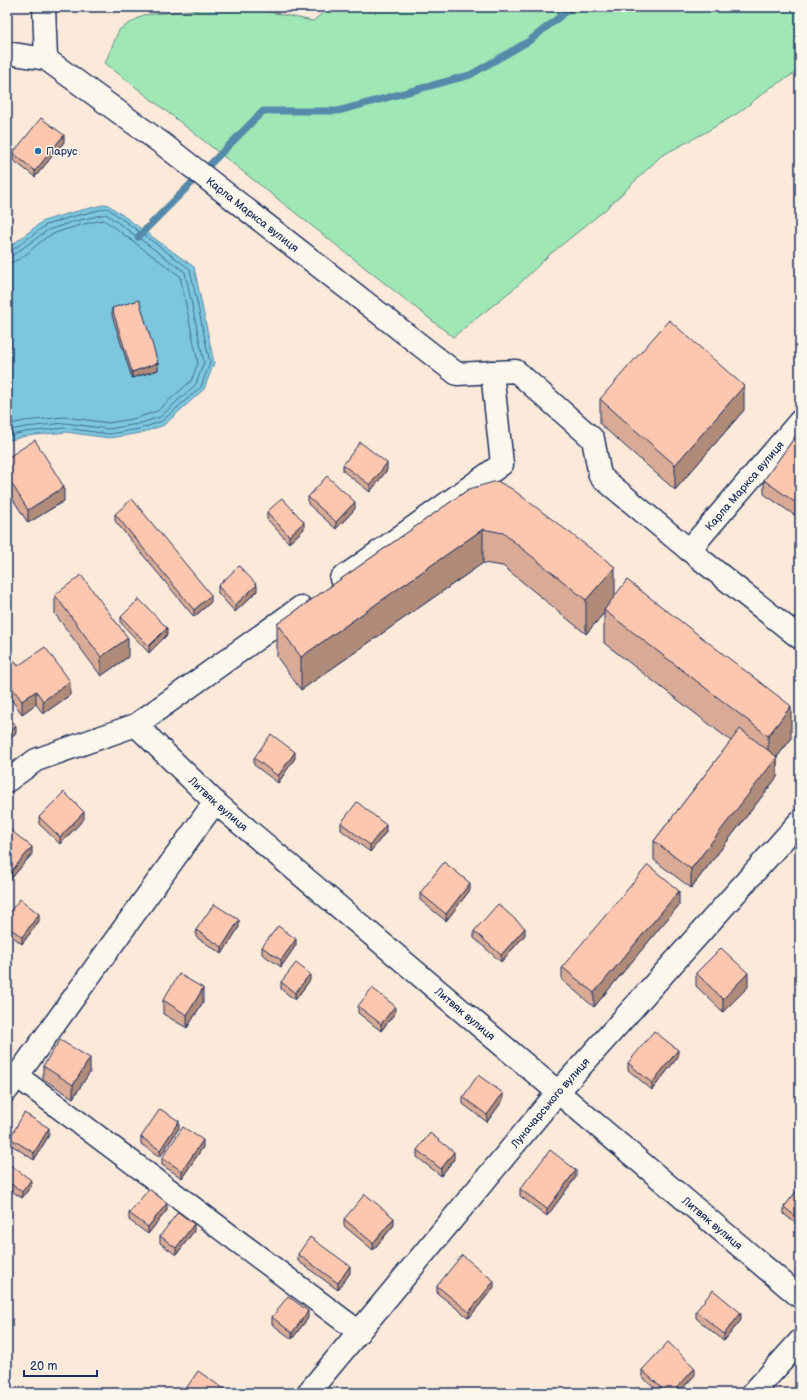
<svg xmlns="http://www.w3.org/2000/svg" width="807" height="1400" font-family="'Balsamiq Sans',sans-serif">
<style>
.green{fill:#9fe7b5;stroke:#5d8b8a}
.water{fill:#7dc7de;stroke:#568aab}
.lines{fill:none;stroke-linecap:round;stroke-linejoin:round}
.shore{stroke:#426c91;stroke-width:1}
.stream{stroke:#568aab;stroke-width:7}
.minor-casing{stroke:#1b2f5e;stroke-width:25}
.major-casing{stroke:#1b2f5e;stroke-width:25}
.minor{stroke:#fbf7ec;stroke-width:22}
.major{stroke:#fbf7ec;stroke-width:22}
.wall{fill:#d9ab96;stroke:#1b2f5e}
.shaded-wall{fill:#b08b7a;stroke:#1b2f5e}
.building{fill:#fcc7ae;stroke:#1b2f5e}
.poi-dot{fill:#1f6fb2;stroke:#fbf7ec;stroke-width:1.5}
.labels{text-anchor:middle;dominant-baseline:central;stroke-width:3;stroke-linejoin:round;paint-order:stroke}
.poi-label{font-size:11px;fill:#1b2f5e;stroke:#fbf7ec;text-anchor:start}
.street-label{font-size:11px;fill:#1b2f5e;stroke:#fbf7ec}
</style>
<rect width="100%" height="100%" fill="#fbe9d9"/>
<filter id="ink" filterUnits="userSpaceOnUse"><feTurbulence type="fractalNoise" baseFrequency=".025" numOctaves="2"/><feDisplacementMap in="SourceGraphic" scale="8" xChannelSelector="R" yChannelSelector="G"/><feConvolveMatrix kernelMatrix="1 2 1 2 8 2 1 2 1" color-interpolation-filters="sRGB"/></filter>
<g filter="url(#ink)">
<path class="green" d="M330 7H800V70L770 88 738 113 706 132 661 156 605 210 549 255 516 287 453 337 105 63 119 30 143 15 202 9H255L313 21Z"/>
<path class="water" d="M107 204 194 267 214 363 204 389 164 425 141 433 109 438 66 432 26 436 7 441V249L43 221 70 213Z"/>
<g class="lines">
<path class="shore" d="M7 252 11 251 46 225 71 217 107 208 190 269 210 363 201 387 162 421 140 429 109 434 65 428 25 432 7 436
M7 257 13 255 48 230 72 222 106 214 185 272 204 362 196 384 160 417 138 424 108 429 65 423 25 427 7 431
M7 263C24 262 36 242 51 235 61 230 93 221 104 220L180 276 198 363 191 381 157 411 137 418 109 423 65 417 24 421 7 425"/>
<path class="stream" d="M138 237 263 111H338L470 75 529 41 572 7"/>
<g class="minor-casing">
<g id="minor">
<path d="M44 7 46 59"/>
<path id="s1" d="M689 550 800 421"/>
<path d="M341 579 502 464 492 372"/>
<path id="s2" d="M136 725 215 802 800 1297"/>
<path d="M7 781 36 760 136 725 301 607"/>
<path d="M17 1076 359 1332"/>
<path d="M7 1090 215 802"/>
<path d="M753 1393 800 1341"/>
</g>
</g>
<g class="major-casing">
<g id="major">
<path id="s3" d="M7 53 46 59 164 145 457 374 516 371 593 439 600 476 689 550 800 638"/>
<path id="s4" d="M308 1393 558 1092 800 821"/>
</g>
</g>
<use href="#minor" class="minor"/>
<use href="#major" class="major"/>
</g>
<path class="wall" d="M64 142 35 177 13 160V153Z
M112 308 158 370 132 378 112 315Z
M600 399 744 410 675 490 600 424Z
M800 430V519L764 494V480Z
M7 458 64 501 28 523 7 490Z
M343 465 387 470 370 492 343 471Z
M469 489 615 595 791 739 777 757V777L691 888 654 860V841L731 741 604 643V613L586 634 503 566 483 563 301 690 277 657V624Z
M308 497 355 509 336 529 308 504Z
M267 512 304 529 289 543 267 519Z
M115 514 211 602 194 617 115 521Z
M218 586 257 591 235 612 218 593Z
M55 595 128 657 101 676 55 614Z
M121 617 167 635 149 653 121 623Z
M7 652 18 666 70 695 43 714 36 704 22 714 7 694Z
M254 758H295L278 783 254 765Z
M39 817 84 819 60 844 39 824Z
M341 823 386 832 370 852 341 830Z
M7 830 32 854 10 880 7 877Z
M470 890 446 921 420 900V893Z
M679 905 594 1007 562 980V967Z
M7 915 39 921 22 944 7 932Z
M239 927 222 954 196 937V930Z
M474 931 525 935 501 962 474 938Z
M296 945 281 967 262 954V947Z
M696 973 748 987 723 1012 696 986Z
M310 980 295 1000 281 989V982Z
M163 1000 203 1002 187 1028 163 1014Z
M358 1006 395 1013 381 1031 358 1013Z
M678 1057 652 1090 628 1070V1063Z
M43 1066 90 1072 73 1098 43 1079Z
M463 1097 503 1100 487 1122 463 1104Z
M179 1128 160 1157 141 1144V1137Z
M49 1135 34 1160 10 1144V1138Z
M203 1147 182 1178 162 1165V1158Z
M417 1150 454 1159 441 1176 417 1157Z
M7 1167 31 1186 22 1198 7 1188Z
M576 1177 547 1216 520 1196V1189Z
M800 1187V1227L784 1214V1207Z
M167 1210 148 1234 129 1220V1213Z
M344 1219 394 1225 373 1250 344 1226Z
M194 1231 176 1255 160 1243V1236Z
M298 1254 350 1273 338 1290 298 1261Z
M437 1286 494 1287 469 1318 437 1293Z
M696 1311 741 1320 724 1341 696 1318Z
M272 1317 308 1318 292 1339 272 1324Z
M642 1370 695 1375 678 1393H660L642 1377Z"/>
<path class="shaded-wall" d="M64 135V142L35 177V171Z
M158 363V370L132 378V372Z
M744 386V410L675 490V465Z
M387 463V470L370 492V485Z
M64 487V501L28 523V510Z
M355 502V509L336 529V522Z
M304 522V529L289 543V536Z
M483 529V563L301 690V657Z
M615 567V600L604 610V613L586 634V600Z
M257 585V591L235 612V605Z
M211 595V602L194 617V610Z
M167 628V635L149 653V646Z
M128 638V657L101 676V657Z
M70 681V695L43 714V701Z
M36 691V704L22 714V701Z
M791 706V739L777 757V777L691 888V869L768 768V736Z
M16 726V733L7 740V733Z
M295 752V758L278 783V776Z
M84 812V819L60 844V837Z
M386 825V832L370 852V845Z
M32 847V854L10 880V873Z
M470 883V890L446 921V914Z
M679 891V905L594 1007V993Z
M39 914V921L22 944V937Z
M239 920V927L222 954V947Z
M525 928V935L501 962V955Z
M296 939V945L281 967V960Z
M748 973V987L723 1012V999Z
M310 974V980L295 1000V993Z
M203 988V1002L187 1028V1015Z
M395 1006V1013L381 1031V1024Z
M678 1050V1057L652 1090V1083Z
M90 1058V1072L73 1098V1085Z
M503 1093V1100L487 1122V1115Z
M179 1121V1128L160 1157V1150Z
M49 1128V1135L34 1160V1153Z
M203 1140V1147L182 1178V1171Z
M454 1152V1159L441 1176V1169Z
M576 1170V1177L547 1216V1209Z
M31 1180V1186L22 1198V1192Z
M167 1203V1210L148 1234V1227Z
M394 1218V1225L373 1250V1243Z
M194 1224V1231L176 1255V1248Z
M350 1266V1273L338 1290V1283Z
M494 1281V1287L469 1318V1312Z
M308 1311V1318L292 1339V1333Z
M741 1313V1320L724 1341V1334Z
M695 1368V1375L678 1393H672Z"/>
<path class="building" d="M41 118 64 135 35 171 13 153Z
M139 300 158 363 132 372 112 308Z
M669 320 744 386 675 465 600 399Z
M800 430V506L764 480Z
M35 440 64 487 28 510 7 476V458Z
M360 442 387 463 370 485 343 465Z
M327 476 355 502 336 522 308 497Z
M497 481 512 489 615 567 586 600 503 533 483 529 301 657 277 624 469 489Z
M282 498 304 522 289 536 267 512Z
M132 499 211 595 194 610 115 514Z
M239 566 257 585 235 605 218 586Z
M81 575 128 638 101 657 55 595Z
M627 580 791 706 768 736 604 610Z
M139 599 167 628 149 646 121 617Z
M45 647 70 681 43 701 36 691 22 701 7 681V652L18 666Z
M7 714 16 726 7 733Z
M740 729 777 757 691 869 654 841Z
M271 734 295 752 278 776 254 758Z
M64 792 84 812 60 837 39 817Z
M357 802 386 825 370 845 341 823Z
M8 828 32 847 10 873 7 870V830Z
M444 862 470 883 446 914 420 893Z
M648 865 679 891 594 993 562 967Z
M20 899 39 914 22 937 7 926V915Z
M214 904 239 920 222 947 196 930Z
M498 904 525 928 501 955 474 931Z
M278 926 296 939 281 960 262 947Z
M721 948 748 973 723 999 696 973Z
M296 963 310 974 295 993 281 982Z
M179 974 203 988 187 1015 163 1000Z
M372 988 395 1006 381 1024 358 1006Z
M654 1031 678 1050 652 1083 628 1063Z
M60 1040 90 1058 73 1085 43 1066Z
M478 1075 503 1093 487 1115 463 1097Z
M160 1109 179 1121 160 1150 141 1137Z
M24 1113 49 1128 34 1153 10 1138Z
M183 1127 203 1140 182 1171 162 1158Z
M430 1133 454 1152 441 1169 417 1150Z
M550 1150 576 1170 547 1209 520 1189Z
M9 1164 31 1180 22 1192 7 1181V1167Z
M800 1187V1220L784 1207Z
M149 1189 167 1203 148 1227 129 1213Z
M365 1194 394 1218 373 1243 344 1219Z
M178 1212 194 1224 176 1248 160 1236Z
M310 1237 350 1266 338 1283 298 1254Z
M462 1255 494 1281 469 1312 437 1286Z
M713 1290 741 1313 724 1334 696 1311Z
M288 1296 308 1311 292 1333 272 1317Z
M668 1342 695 1368 672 1393H667L642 1370Z
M198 1371 227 1391 226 1393H183Z"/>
</g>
<circle class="poi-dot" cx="38" cy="151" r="4"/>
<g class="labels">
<g class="poi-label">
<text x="46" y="151">Парус</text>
</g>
<g class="street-label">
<text stroke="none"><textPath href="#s3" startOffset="298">Карла Маркса вулиця</textPath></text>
<text stroke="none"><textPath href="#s1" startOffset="85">Карла Маркса вулиця</textPath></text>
<text stroke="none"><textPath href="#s2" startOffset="114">Литвяк вулиця</textPath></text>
<text stroke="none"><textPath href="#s2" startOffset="438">Литвяк вулиця</textPath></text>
<text stroke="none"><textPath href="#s4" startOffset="378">Луначарського вулиця</textPath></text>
<text stroke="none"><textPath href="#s2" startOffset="762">Литвяк вулиця</textPath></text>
</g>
</g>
<rect width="807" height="1400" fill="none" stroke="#fbf7ec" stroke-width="24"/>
<rect x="12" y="12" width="783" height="1376" fill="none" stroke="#1b2f5e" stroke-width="1.5" filter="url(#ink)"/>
<path d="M24 1370v6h73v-6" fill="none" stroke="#1b2f5e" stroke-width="2"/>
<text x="30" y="1370" font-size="12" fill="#1b2f5e" stroke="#fbf7ec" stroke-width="3" paint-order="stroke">20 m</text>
</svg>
